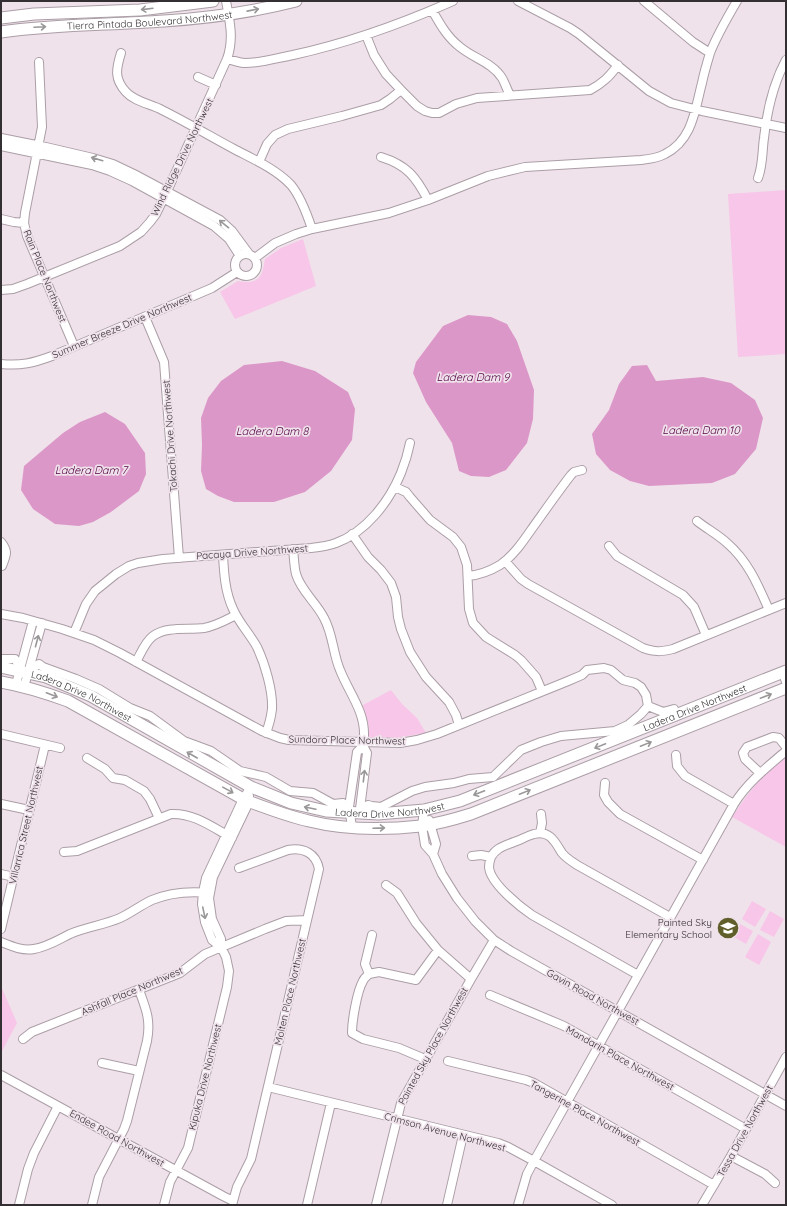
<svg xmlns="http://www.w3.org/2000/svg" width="787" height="1206" font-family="Quicksand,sans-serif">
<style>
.green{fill:#f7c6e8}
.water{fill:#db97c8}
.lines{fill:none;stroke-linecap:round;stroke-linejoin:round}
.minor-casing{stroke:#ab9ea6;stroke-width:10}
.major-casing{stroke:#ab9ea6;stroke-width:13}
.minor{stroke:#fff;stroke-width:8}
.major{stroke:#fff;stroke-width:11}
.oneway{stroke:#9a9798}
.labels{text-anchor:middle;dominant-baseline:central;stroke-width:3.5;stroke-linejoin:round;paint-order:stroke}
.street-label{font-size:10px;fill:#342f32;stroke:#f0e2eb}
.poi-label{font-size:10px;fill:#342f32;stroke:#f0e2eb;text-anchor:end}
.water-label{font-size:11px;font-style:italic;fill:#520043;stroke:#f0e2eb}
</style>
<rect width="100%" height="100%" fill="#f0e2eb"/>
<path class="green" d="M786 190V354L738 357 728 194Z
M303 239 316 286 235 319 220 292 238 281C249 283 260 283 263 269 264 266 264 263 265 259L281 248Z
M391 690 402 704 417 718 426 733 395 738 369 737 368 723 363 705Z
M786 756V847L732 817C747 794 764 772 786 756Z
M752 901 766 909 755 927 742 919Z
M770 911 784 919 774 937 760 930Z
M740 924 753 931 746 944 732 936Z
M758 934 771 942 759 965 745 957Z
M1 986 17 1023 1 1053Z"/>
<path class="water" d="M468 315 491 317 507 324 517 341 534 390 533 419 527 443 506 470 489 477 471 476 459 471 452 443 426 402 413 373 416 362 443 326Z
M282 361 315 371 348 392 355 409 352 440 331 471 305 492 274 502H234L218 496 206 489 201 471 202 445 201 418 208 398 221 381 244 365Z
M647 365 656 381 703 377 731 383 755 400 763 418 756 449 735 474 712 483 649 486 630 481 610 470 596 454 592 434 609 410 619 384 632 366Z
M105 412 125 424 145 453 146 474 139 491 111 512 93 522 79 526 55 524 33 509 21 490 24 466 63 433 80 422Z"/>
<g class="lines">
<g class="minor-casing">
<path id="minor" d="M518 1 570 28 579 34 649 91 671 103 702 111 786 128
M644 1 693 42 710 53
M432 10C440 24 447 37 460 47 473 58 493 63 502 78 505 83 507 90 510 95
M366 35 374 55 386 74 401 90 417 106 425 111 432 113H439L456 104 477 98 590 90C603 83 609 77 618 65
M121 53C116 69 114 79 126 92 135 102 151 104 162 110 186 122 210 136 234 149 253 159 276 169 291 185 301 197 307 214 312 229
M227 59C233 60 239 63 245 63 262 63 277 58 293 55 348 43 401 24 453 1
M39 62 42 127 25 213 24 223 27 236 74 346
M198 77 216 85
M1 138 46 147 93 158 113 164 134 174 220 220 232 231 249 254
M1 146 92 165 110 171 132 181 214 226 229 239 240 256
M381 157C407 165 416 177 428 200
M259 162 267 144 275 135 288 129 342 116 381 105 390 99 401 90
M758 178C763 165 762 152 764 138 767 111 773 84 786 60
M1 219 14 222 24 223
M235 265a11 11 0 1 1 22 0a11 11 0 1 1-22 0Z
M255 258 275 243 296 234 312 229 389 213 428 200 488 176 525 167 641 160C650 159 658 158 665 154 693 140 695 109 702 83 704 73 707 63 710 53 717 35 727 18 737 1
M1 290 13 289 27 284 120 246 141 232 150 222 156 214 169 187 227 59C234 39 230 22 226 1
M145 317 164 362 179 558
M1 364C21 366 33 363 52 356L198 294 212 288 237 272
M395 487 406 492 410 497 430 520 453 537 461 547 467 565 469 609 473 623 486 637 515 655 521 660 536 677 542 691
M697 521C707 529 717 534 727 543 748 561 758 585 769 610
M352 534 368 557 381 570 391 583 396 597 398 617 401 629 410 652 426 677 449 702 456 715 459 725
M1 542C9 552 6 555 2 566
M609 546 617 556 683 595 694 607 706 635
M293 549C294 557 294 566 296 574 301 591 316 602 324 618 333 634 333 654 340 670 349 693 365 711 364 736 364 739 364 742 363 745 362 748 359 750 357 752L349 807 352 827
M223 555C224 573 225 592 233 609 239 623 250 634 257 647 265 664 273 691 272 709 271 718 269 725 266 733
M505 561 521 579 528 584 643 648C655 652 660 652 673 649L786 603
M468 576C479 575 490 571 500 565 513 556 522 543 531 530 544 512 557 493 571 475L574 472 582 470
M1 614 23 618 62 629 94 640 120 653 262 731 280 738 289 740 400 743 417 740 437 734 568 681 582 675 587 670 604 668 611 670 623 680 635 683 641 687 646 695 648 706 641 714 628 725 615 731 561 736 541 742 521 750 493 777 469 779 454 783 425 787 412 791 381 807 372 806 368 805 364 808
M74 633 86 604 95 591 116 574 129 566 138 563 163 559 311 548C320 547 328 546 336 543 366 532 389 502 401 473 405 463 408 453 410 443
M1 659H15L18 664
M136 662C141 653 145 642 153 636 167 626 188 630 204 628 216 626 226 620 236 615
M34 667 39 664 43 667 76 679 99 689 130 708 150 716 184 741 211 751 240 771 266 777 290 791 313 793 333 804 343 803 345 806
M783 673 786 682
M16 684 33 621
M24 687 42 623
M648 706 663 712 674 709
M1 734 60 748
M676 755 677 766 685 776 734 804
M87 758 105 769 113 778 125 780 144 791 150 799 159 818
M760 773 745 759 743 753 747 747 773 737 779 738 786 747
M605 783 604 795 608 802 620 814 703 860
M1 804 29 810
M424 810 422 826 425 845 433 854 442 874 457 898 475 921 494 940 511 951 786 1106
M359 813 360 809 367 753 363 746
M429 820 436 844 433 854
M540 833 542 823 541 814
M64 852 77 851 171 814C194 813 212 827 232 838
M472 856 481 855 491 857C496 848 504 846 514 842 520 840 527 836 534 834 550 830 555 842 562 853 566 858 571 861 577 865L670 917
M491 857C490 860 489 863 489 867 490 883 519 906 532 915L638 975
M1 874 14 877
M386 885 397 893 416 923 438 950 471 979
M1 929 45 745
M372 935 365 964 369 974C367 976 364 978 363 981 357 991 352 1021 352 1033L363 1039 399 1048 425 1059
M1 942C11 946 22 951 34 949 47 947 58 940 70 934 86 927 104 925 120 918 131 913 141 905 152 900 171 892 190 891 210 893
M221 947V939L212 919 209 898 210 893 213 877 249 802V796
M369 974 379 972 416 980 438 950
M490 995 564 1026 746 1129
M23 1039 32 1032 180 973 205 954 265 929 286 921 307 920
M448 1061 526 1080 534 1083 714 1185
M102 1063 139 1071
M1 1075 223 1196 233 1201
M268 1087 498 1143 508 1147 534 1161 612 1205
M731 1156 765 1174 775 1183
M19 1205 28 1169 34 1153 58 1106
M92 1205 99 1177 124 1129 127 1121 147 1041C151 1020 146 1009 139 990
M164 1205 170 1182 188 1148 227 987 229 971 226 957 221 947 212 940 205 922 202 904 203 892 206 878 243 799 251 787
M232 1205 237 1187 251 1159 319 869C316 853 303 847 288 850L239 868
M307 1205 331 1103
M376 1205 401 1103 471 979 494 940
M447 1205 463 1135
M518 1205 527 1174 534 1161 734 804C747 783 767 767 786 751
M702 1205 731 1156 786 1057"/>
</g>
<g class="major-casing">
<g id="major">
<path d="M1 18 34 14 140 10 213 1"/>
<path id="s1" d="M1 32C55 24 110 25 164 21 209 18 253 12 296 1"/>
<path id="s2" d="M1 667 46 677 91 696 251 787 291 803 326 811 378 814 424 810 460 801 786 671"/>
<path d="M1 682C24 686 46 693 68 701L245 800C266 808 287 816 309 821 345 830 384 830 421 826 437 824 455 819 471 814L786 688"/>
</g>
</g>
<use href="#minor" class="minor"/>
<use href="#major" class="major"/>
</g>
<defs><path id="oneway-shaft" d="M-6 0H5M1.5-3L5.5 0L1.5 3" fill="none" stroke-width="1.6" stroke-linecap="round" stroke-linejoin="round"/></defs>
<g class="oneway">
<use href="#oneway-shaft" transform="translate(147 9) rotate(173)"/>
<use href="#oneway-shaft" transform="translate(253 10) rotate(-11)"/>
<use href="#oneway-shaft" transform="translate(40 27) rotate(-3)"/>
<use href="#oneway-shaft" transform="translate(97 159) rotate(-164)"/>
<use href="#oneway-shaft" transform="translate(224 224) rotate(-141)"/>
<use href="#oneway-shaft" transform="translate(37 641) rotate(-75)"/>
<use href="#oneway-shaft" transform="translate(52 695) rotate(21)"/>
<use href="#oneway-shaft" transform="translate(766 696) rotate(-21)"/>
<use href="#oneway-shaft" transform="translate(646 744) rotate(-22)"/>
<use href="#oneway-shaft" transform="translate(600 746) rotate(158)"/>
<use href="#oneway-shaft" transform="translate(192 755) rotate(-150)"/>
<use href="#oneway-shaft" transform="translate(364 776) rotate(-83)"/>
<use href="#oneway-shaft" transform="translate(228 790) rotate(29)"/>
<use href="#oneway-shaft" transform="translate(525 792) rotate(-22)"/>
<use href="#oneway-shaft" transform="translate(479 793) rotate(159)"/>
<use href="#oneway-shaft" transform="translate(310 808) rotate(-168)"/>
<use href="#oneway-shaft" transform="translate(379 828) rotate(-2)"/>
<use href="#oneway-shaft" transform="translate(204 913) rotate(78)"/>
</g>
<defs>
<g id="school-disc" transform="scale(1.15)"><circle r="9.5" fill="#605e2b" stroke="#f0e2eb"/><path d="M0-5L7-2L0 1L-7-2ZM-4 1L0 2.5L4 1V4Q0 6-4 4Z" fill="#fff"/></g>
</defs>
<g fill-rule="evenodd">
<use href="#school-disc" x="728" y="928"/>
</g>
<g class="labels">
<g class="street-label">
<text stroke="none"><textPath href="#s1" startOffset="149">Tierra Pintada Boulevard Northwest</textPath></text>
<text transform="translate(182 157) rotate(-64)">Wind Ridge Drive Northwest</text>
<text transform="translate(45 276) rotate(68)">Rain Place Northwest</text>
<text transform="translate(122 326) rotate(-23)">Summer Breeze Drive Northwest</text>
<text transform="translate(170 436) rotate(-94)">Tokachi Drive Northwest</text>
<text transform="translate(252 552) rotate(-4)">Pacaya Drive Northwest</text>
<text stroke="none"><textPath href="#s2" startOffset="86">Ladera Drive Northwest</textPath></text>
<text stroke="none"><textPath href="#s2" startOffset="746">Ladera Drive Northwest</textPath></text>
<text transform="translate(347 740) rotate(1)">Sundoro Place Northwest</text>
<text stroke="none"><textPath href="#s2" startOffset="422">Ladera Drive Northwest</textPath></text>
<text transform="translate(26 825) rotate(-77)">Villarrica Street Northwest</text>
<text transform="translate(132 991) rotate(-23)">Ashfall Place Northwest</text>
<text transform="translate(290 992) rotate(-77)">Molten Place Northwest</text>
<text transform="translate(593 997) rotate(29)">Gavin Road Northwest</text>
<text transform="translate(433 1046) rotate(-61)">Painted Sky Place Northwest</text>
<text transform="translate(620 1058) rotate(29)">Mandarin Place Northwest</text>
<text transform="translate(205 1077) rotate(-76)">Kipuka Drive Northwest</text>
<text transform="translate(585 1113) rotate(29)">Tangerine Place Northwest</text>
<text transform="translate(745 1131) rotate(-61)">Tessa Drive Northwest</text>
<text transform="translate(445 1132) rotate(15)">Crimson Avenue Northwest</text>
<text transform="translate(117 1138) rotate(29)">Endee Road Northwest</text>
</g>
<g class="poi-label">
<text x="712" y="922">Painted Sky<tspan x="712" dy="12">Elementary School</tspan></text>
</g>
<g class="water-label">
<text x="473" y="377">Ladera Dam 9</text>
<text x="701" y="430">Ladera Dam 10</text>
<text x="272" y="431">Ladera Dam 8</text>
<text x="91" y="470">Ladera Dam 7</text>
</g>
</g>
<rect width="787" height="1206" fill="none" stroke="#342f32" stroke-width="4"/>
</svg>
